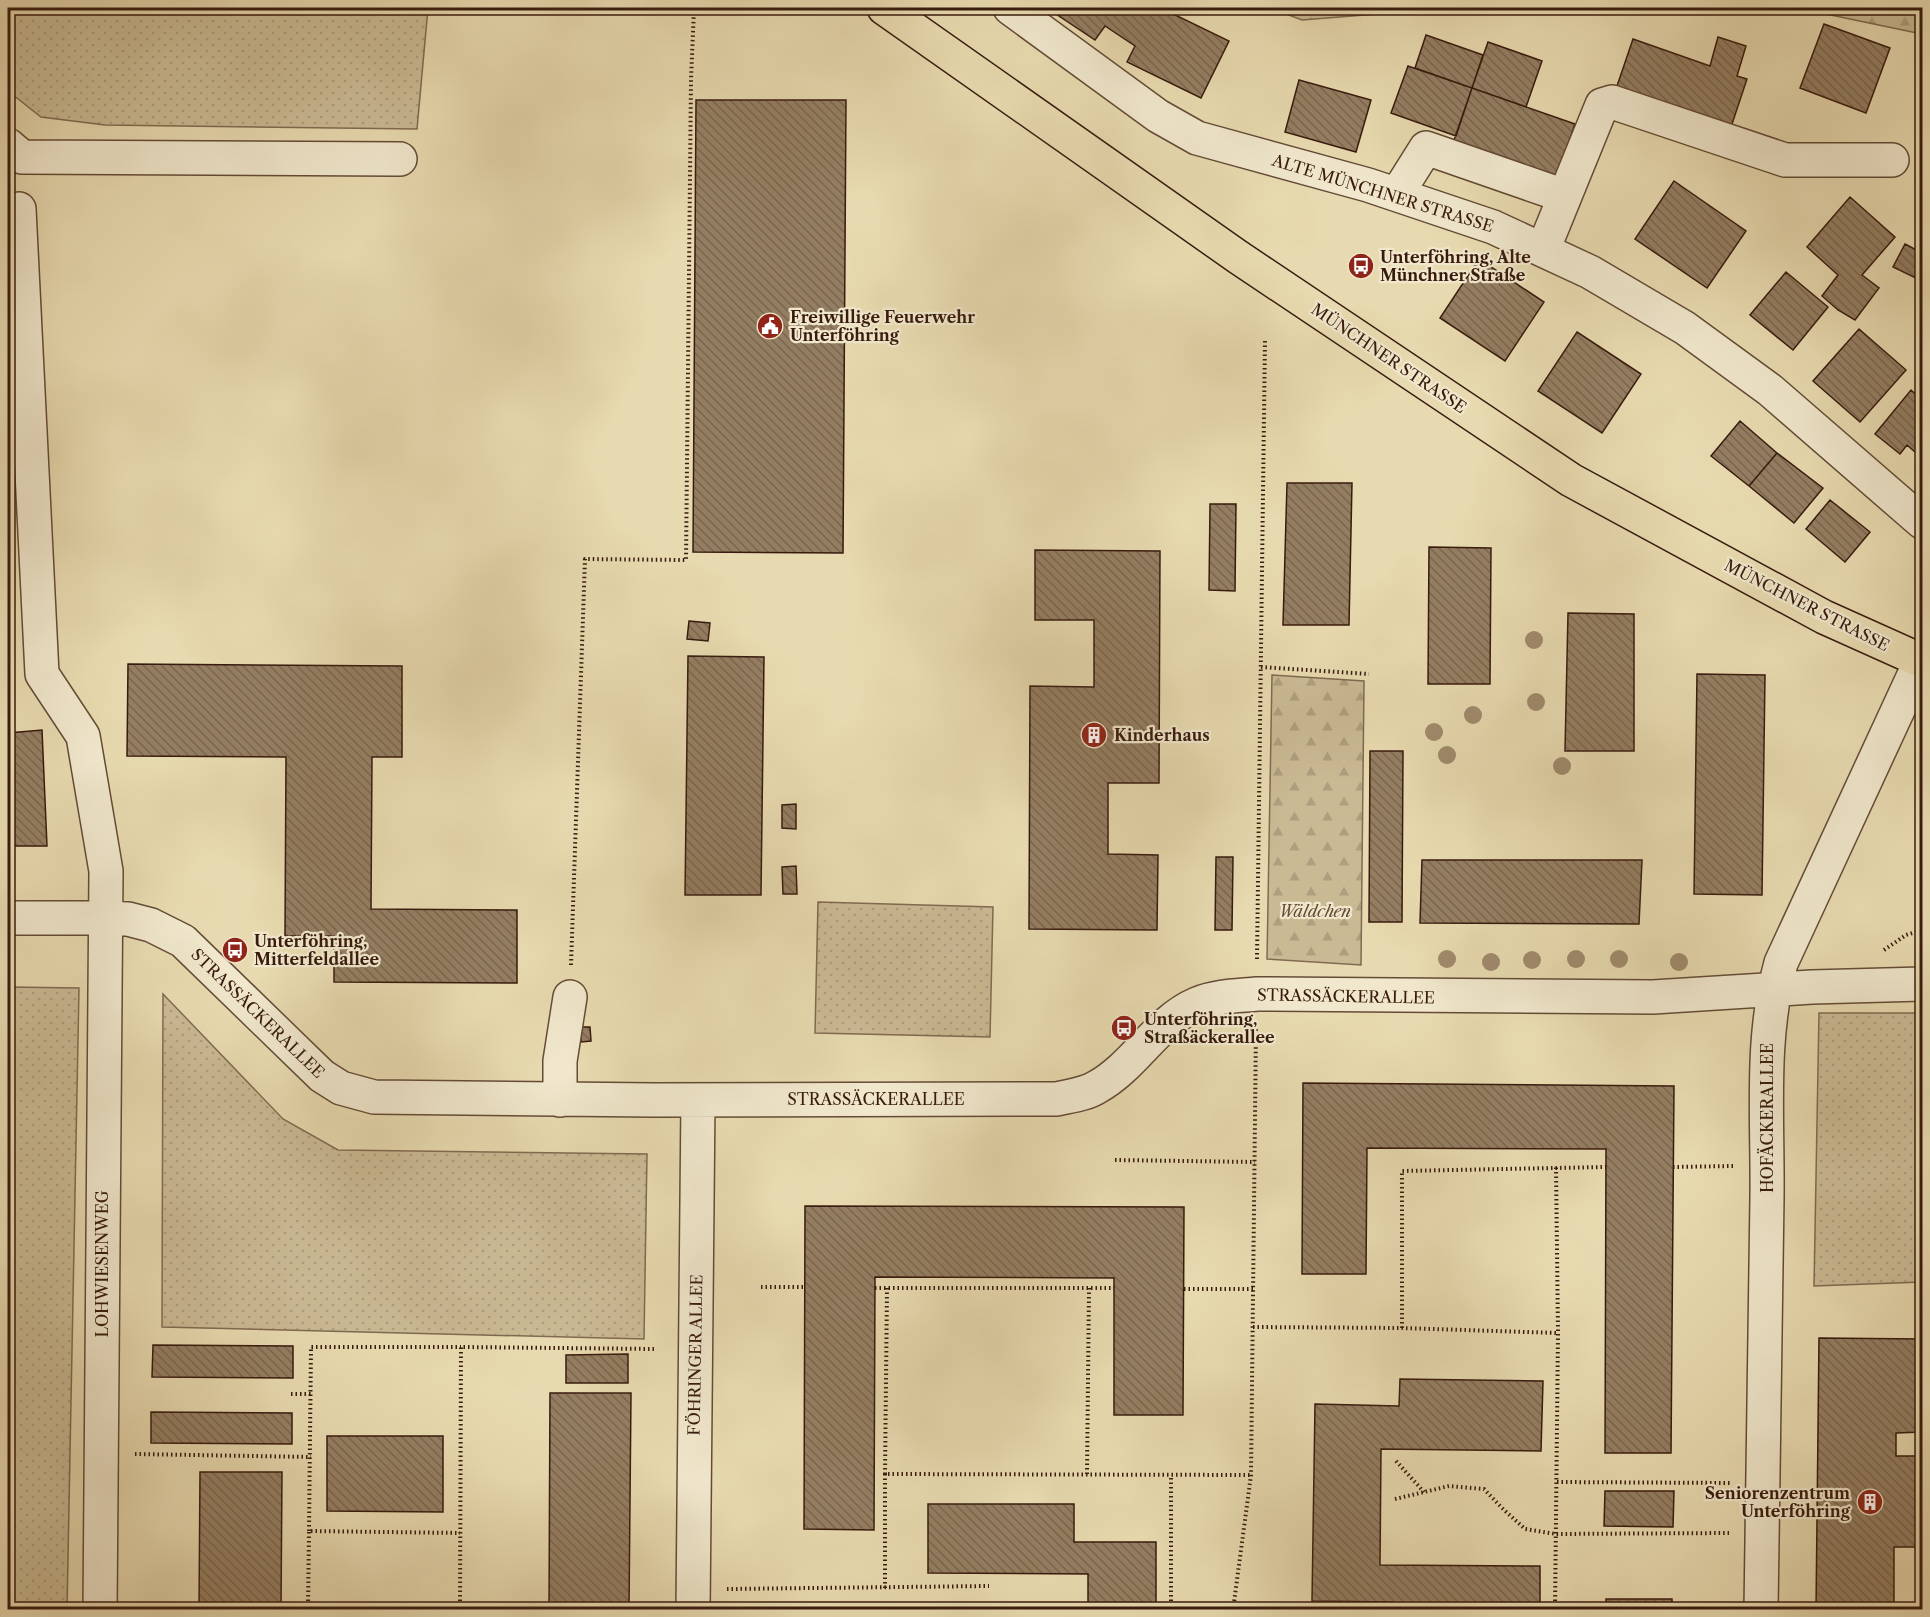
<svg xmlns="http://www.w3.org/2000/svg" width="1930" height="1617" font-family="'Libre Caslon Text',serif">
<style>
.grass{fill:url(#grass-dots);stroke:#816a51;stroke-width:1.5}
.forest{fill:url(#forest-firs);stroke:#816a51;stroke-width:1.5}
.building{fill:url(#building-back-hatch);stroke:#381b0e;stroke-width:1.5}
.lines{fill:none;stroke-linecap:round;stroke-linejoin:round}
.minor-casing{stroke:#644b36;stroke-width:36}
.major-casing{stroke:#381b0e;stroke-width:36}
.path{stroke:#381b0e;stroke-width:4;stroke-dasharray:1.5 3;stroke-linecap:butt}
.minor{stroke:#f0e7cc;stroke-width:33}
.major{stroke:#e8dab0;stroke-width:33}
.tree{fill:#9f8b6d}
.labels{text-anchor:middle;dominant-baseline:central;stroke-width:4.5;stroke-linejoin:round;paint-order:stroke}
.street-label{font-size:16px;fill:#381b0e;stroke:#f0e7cc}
.poi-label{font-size:16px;font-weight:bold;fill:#381b0e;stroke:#f0e7cc;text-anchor:start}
.park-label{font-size:16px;font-style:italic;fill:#644b36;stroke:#f0e7cc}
</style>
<defs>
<pattern id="grass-dots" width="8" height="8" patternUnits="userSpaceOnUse" patternTransform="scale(1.5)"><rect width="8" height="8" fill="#caba94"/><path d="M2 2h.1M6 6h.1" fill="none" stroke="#ae9f7e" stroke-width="1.8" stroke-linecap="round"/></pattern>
<pattern id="forest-firs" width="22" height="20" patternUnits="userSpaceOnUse" patternTransform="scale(1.5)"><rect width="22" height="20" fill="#caba94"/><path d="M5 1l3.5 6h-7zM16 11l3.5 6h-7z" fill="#ae9f7e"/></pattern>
<pattern id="building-back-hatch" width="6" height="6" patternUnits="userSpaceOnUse" patternTransform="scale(1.5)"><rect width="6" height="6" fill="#947e62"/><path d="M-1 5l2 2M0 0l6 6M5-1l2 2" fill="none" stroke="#7a664f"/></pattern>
</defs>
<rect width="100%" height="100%" fill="#e8dab0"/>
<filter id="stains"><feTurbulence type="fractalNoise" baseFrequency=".00333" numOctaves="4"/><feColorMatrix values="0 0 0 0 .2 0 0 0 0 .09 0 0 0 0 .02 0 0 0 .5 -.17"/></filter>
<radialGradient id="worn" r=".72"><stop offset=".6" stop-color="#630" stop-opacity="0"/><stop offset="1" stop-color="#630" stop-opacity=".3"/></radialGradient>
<path class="grass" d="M8 8H428L417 129 105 125 41 117 8 91Z
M818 902 993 907 990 1037 815 1033Z
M8 987 79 988 67 1609H8Z
M163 994 283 1119 338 1150 647 1154 644 1339 162 1327Z
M1819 1013H1922V1282L1814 1286Z"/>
<path class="forest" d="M1270 8H1453L1302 20Z
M1779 8H1922V34L1826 14Z
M1272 675 1364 681 1361 965 1267 959Z"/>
<path class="building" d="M1047 8H1161L1229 41 1201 98 1127 62 1135 46 1105 26 1095 40Z
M1824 24 1890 48 1866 113 1800 88Z
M1426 35 1483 55 1472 88 1415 68Z
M1718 37 1746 46 1737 76 1747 79 1731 127 1617 86 1633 39 1710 66Z
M1488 42 1542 61 1526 107 1472 88Z
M1408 66 1472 88 1456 136 1391 113Z
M1299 80 1371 100 1356 152 1285 132Z
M1472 88 1575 124 1557 176 1454 140Z
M696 100H846L843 553 693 552Z
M1674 181 1746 231 1707 288 1635 239Z
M1850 197 1895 237 1862 275 1879 288 1855 320 1838 310 1822 296 1838 275 1807 247Z
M1905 244 1922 253V281L1893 267Z
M1479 259 1544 302 1505 361 1440 318Z
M1786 272 1828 307 1793 350 1750 315Z
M1859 329 1906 370 1860 422 1813 381Z
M1577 332 1641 374 1602 433 1538 391Z
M1911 390 1922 400V458L1907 445 1900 454 1875 434Z
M1740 421 1777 453 1749 486 1711 456Z
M1777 453 1823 488 1794 523 1749 486Z
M1287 483H1352L1349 625H1283Z
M1830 500 1870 532 1845 562 1806 529Z
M1210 504H1236L1235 591 1209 590Z
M1429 547 1491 548 1490 684H1428Z
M1035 550 1160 551 1159 783H1108V854L1158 855 1157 930 1029 929 1030 686 1094 687V620H1035Z
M1568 613 1634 614V751H1565Z
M689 621 710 623 708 641 687 639Z
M688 656 764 657 761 895H685Z
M128 664 402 666V757H372L371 909 517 910V983L334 982V936H285L286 757 127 756Z
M1697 674 1765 675 1762 895 1694 894Z
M42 730 47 846H8V733Z
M1370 751H1403L1402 922H1369Z
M796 804V829L782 828V805Z
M1216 857H1233L1232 930H1215Z
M1422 860H1642L1639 924 1420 923Z
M796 866 797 894H783L782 867Z
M580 1027H590L591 1041 581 1042Z
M1303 1083 1674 1086 1671 1453H1605L1606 1149 1367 1148 1366 1274H1302Z
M805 1206 1184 1207 1183 1415H1114V1278L875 1277 874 1530 804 1529Z
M1819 1338 1922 1339V1432L1896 1433V1456H1922V1547H1894V1609L1922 1610H1816Z
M153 1345 293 1346V1378L152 1377Z
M628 1354V1383H566V1355Z
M1400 1379 1543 1381 1541 1451 1381 1449 1380 1565 1540 1566V1610H1391L1392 1602 1312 1601 1315 1404 1399 1406Z
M550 1393H631L629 1610H549Z
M151 1412 292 1413V1444L151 1443Z
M327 1436H443V1512L327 1511Z
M200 1472H282L281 1610H199Z
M1605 1491H1674L1673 1527 1604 1526Z
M928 1504H1074V1542H1156V1610H1088V1574L928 1573Z
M1606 1599H1672V1610H1606Z"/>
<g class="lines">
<g class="minor-casing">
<path id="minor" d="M1010 8 1158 116 1197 138 1368 185 1493 227 1590 272 1685 328 1770 390 1922 522
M8 145 22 157 400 159
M1397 194 1426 148 1553 192 1564 197
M19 209 42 674 83 736 106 871 100 1610
M1543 250 1602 105 1612 102 1785 160H1892
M8 918H105L128 919 151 925 183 941 322 1076 341 1088 374 1097 654 1100 1057 1099C1070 1096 1086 1094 1097 1087 1135 1066 1157 1021 1197 1004 1216 996 1237 996 1257 994L1653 997 1812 987 1922 984
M560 1100V1061L570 997
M693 1610 698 1100
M1761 1610C1764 1472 1765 1334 1767 1197 1768 1118 1760 1039 1781 963L1922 658"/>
</g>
<g class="major-casing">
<path id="major" d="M884 8 1238 257 1571 480 1824 617 1922 661"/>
</g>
<path class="path" d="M1261 667 1369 674
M1884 950 1906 935 1922 930
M1257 959 1265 339
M571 965 585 559 686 560 691 80 694 8
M1115 1160 1255 1162
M1673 1167 1733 1166
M761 1287H804
M875 1288H1114
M1184 1289H1253
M1253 1327 1402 1328 1558 1333
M1402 1328V1171L1606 1167
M291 1394H311
M135 1454 311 1457
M1396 1461 1424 1492
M885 1474 887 1288
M1087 1474 1089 1288
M1557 1482 1730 1483
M1395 1499 1449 1486 1484 1489 1502 1508 1525 1529 1556 1534 1729 1533
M309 1531 311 1347H461
M885 1588V1474L1251 1475
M727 1589 989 1586
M308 1610 309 1531 460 1533
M460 1610 461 1347 655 1349
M1171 1610V1475
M1233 1610 1251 1475 1256 1027
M1555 1610 1558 1333 1556 1167"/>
<use href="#minor" class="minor"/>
<use href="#major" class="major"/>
</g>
<g class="tree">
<circle cx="1534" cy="640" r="9"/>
<circle cx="1536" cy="702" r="9"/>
<circle cx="1473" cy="715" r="9"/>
<circle cx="1434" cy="732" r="9"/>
<circle cx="1447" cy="755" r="9"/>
<circle cx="1562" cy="766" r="9"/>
<circle cx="1447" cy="959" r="9"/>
<circle cx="1576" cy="959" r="9"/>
<circle cx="1619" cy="959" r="9"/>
<circle cx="1532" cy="960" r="9"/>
<circle cx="1491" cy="962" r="9"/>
<circle cx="1679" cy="962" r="9"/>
</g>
<defs>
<g id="bus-disc" transform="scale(1.35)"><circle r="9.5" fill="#8f2418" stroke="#f0e7cc"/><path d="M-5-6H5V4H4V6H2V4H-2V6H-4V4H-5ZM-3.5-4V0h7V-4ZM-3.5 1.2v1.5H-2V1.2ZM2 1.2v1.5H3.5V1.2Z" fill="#fff"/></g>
<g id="civic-disc" transform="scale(1.35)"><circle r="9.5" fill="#8f2418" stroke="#f0e7cc"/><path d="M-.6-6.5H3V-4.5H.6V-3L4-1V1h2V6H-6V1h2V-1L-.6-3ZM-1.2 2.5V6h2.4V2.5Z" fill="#fff"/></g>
<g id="building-disc" transform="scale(1.35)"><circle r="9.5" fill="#8f2418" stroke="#f0e7cc"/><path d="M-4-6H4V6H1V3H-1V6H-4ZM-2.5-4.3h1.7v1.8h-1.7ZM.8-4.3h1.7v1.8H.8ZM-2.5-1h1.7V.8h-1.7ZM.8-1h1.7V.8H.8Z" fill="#fff"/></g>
</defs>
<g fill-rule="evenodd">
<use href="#bus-disc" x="1361" y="266"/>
<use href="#civic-disc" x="770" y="326"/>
<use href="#building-disc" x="1094" y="735"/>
<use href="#bus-disc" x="235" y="950"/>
<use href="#bus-disc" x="1124" y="1028"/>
<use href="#building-disc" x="1870" y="1502"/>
</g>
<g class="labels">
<g class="street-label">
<text transform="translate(1383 193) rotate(17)">ALTE MÜNCHNER STRASSE</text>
<text transform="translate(1389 358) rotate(34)">MÜNCHNER STRASSE</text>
<text transform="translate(1807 605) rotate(27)">MÜNCHNER STRASSE</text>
<text transform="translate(1346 996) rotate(1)">STRASSÄCKERALLEE</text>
<text transform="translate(258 1013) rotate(44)">STRASSÄCKERALLEE</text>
<text x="876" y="1099">STRASSÄCKERALLEE</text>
<text transform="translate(1767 1118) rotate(-90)">HOFÄCKERALLEE</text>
<text transform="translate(102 1264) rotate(-90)">LOHWIESENWEG</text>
<text transform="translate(695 1355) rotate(-89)">FÖHRINGER ALLEE</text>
</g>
<g class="poi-label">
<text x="1380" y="257">Unterföhring, Alte<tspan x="1380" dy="18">Münchner Straße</tspan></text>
<text x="790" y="317">Freiwillige Feuerwehr<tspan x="790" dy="18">Unterföhring</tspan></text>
<text x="1114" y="735">Kinderhaus</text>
<text x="254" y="941">Unterföhring,<tspan x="254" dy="18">Mitterfeldallee</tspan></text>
<text x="1144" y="1019">Unterföhring,<tspan x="1144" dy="18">Straßäckerallee</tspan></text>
<text x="1850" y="1493" text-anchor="end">Seniorenzentrum<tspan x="1850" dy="18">Unterföhring</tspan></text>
</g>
<g class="park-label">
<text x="1315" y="911">Wäldchen</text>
</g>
</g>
<rect width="1930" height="1617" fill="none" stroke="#e8dab0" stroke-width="30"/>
<rect x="9" y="9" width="1912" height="1599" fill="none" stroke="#381b0e" stroke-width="3"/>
<rect x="15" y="15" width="1900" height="1587" fill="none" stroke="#381b0e" stroke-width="1.5"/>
<rect width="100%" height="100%" filter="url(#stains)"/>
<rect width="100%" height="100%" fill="url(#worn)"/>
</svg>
